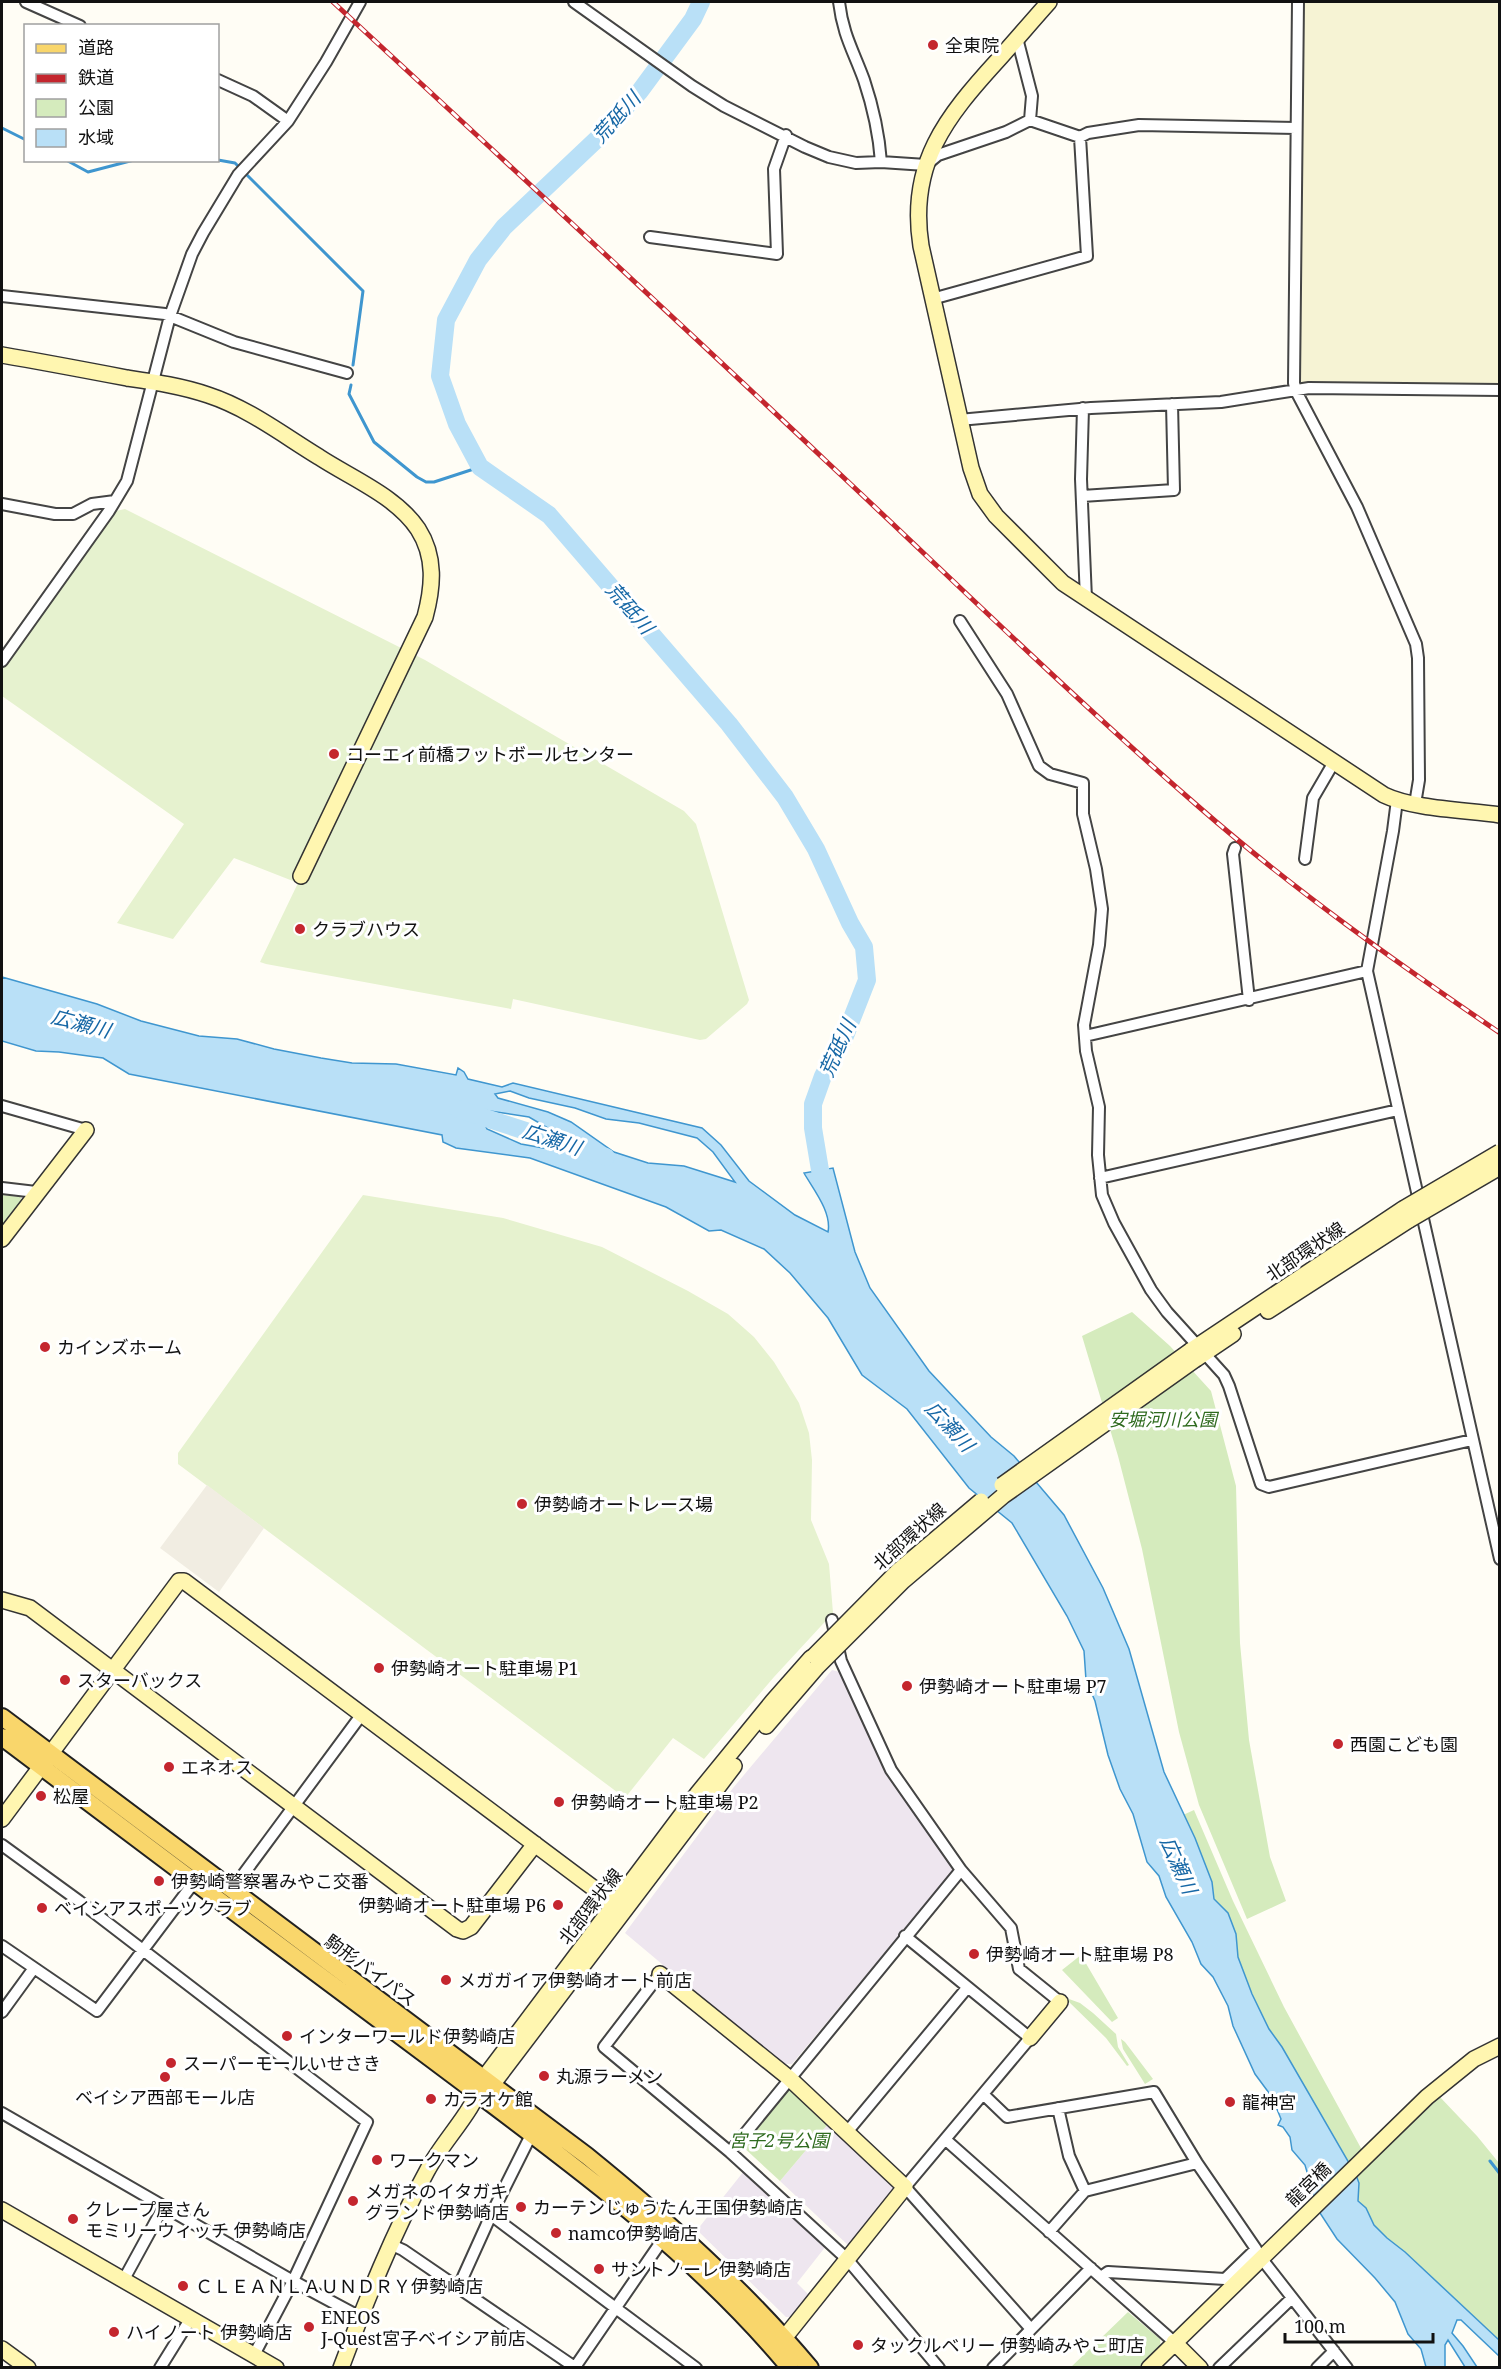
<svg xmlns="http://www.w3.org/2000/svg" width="1501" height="2369" font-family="'Noto Serif','Noto Sans JP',serif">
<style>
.industrial{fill:#eee6ef}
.farmland{fill:#f6f3d4}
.green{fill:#d5ebbd}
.pitch{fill:#e6f2cf}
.plaza{fill:#f1ede2}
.water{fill:#b9e0f7;stroke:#3f96cf;stroke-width:1.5;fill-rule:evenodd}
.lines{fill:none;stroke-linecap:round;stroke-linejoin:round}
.stream{stroke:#3f96cf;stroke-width:3}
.river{stroke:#b9e0f7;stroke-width:18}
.street-casing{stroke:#444;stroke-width:14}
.secondary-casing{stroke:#333;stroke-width:18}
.primary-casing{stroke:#222;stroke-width:20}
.street{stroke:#fff;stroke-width:10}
.secondary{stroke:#fff6b0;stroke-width:15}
.primary{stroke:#f9d66b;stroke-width:16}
.rail-casing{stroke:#c4262e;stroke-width:5}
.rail{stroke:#fff;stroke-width:3;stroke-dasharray:9;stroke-linecap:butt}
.secondary-bridge-casing{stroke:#333;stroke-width:18;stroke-linecap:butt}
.secondary-bridge{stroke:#fff6b0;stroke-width:15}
.poi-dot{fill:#c4262e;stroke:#fff;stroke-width:2}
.labels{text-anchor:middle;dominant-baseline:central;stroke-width:6;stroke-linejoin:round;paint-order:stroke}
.poi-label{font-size:18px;fill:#111;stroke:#fff;text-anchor:start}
.street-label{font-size:18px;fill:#111;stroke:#fff}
.park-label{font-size:18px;font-style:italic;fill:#2f6b1f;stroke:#fff}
.water-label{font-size:20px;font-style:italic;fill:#1768a6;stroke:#fff}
</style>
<rect width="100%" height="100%" fill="#fffdf5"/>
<path class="industrial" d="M832 1670 840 1672 887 1769 954 1869 909 1927H906L792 2064H781L625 1933 733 1788Z
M828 2124 895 2185 896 2191 850 2247 780 2181Z
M744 2171 826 2246 797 2283 810 2296 793 2317H786L697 2230Z"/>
<path class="farmland" d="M1303 2H1499V386L1303 384 1299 380Z"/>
<path class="green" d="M2 1195 20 1197 24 1202 2 1232Z
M1132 1312 1170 1346 1211 1391 1236 1486 1240 1643 1249 1740 1270 1857 1286 1901 1247 1919 1199 1805 1179 1732 1142 1549 1118 1456 1082 1336Z
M1194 1810 1233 1901 1284 2007 1362 2150 1349 2163 1282 2047 1269 2029 1252 1994 1238 1957 1236 1934 1227 1913 1214 1899 1212 1882 1183 1815Z
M1081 1955 1118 2018 1112 2022 1062 1970Z
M1069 1999 1080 2003 1093 2013 1116 2034 1118 2047 1129 2065 1127 2066 1106 2038 1068 2001Z
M1121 2039 1125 2042 1153 2079 1145 2084 1123 2049Z
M793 2089 828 2124 780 2181 741 2145 786 2090Z
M1439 2096 1477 2136 1499 2163V2340L1405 2252 1387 2238 1374 2225 1366 2208 1358 2201 1359 2183 1356 2175 1394 2140Z
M1128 2312 1160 2339 1161 2350 1142 2367 1070 2368Z"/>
<path class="pitch" d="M125 509 425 660 684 811 696 824 749 1000 747 1004 706 1039 700 1040 513 999 511 1009 266 964 260 962 298 883 234 858 173 939 117 923 184 824 2 696V670L116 511Z
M363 1195 503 1218 602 1247 688 1291 728 1314 754 1337 774 1362 799 1403 809 1433 812 1460 811 1520 829 1564 833 1613 774 1677 704 1759 673 1738 625 1798 178 1464V1453Z"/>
<path class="plaza" d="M207 1485 264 1528 219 1592 160 1548Z"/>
<path class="water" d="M2 977 97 1004 141 1021 199 1036 237 1039 274 1049 321 1058 352 1063 396 1064 456 1075 458 1068 464 1072 468 1079 502 1087 513 1083 702 1128 721 1145 749 1181 795 1215 828 1232C832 1212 813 1189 804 1173L833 1168 855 1252 870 1288 929 1371 991 1437 1014 1456 1064 1515 1103 1588 1129 1649 1164 1772 1195 1838 1212 1882 1214 1899 1228 1913 1236 1934 1238 1957 1252 1994 1269 2029 1282 2047 1356 2175 1359 2183 1358 2201 1366 2208 1374 2225 1387 2238 1405 2252 1499 2340V2356L1461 2320H1457L1452 2333 1463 2346 1477 2367H1465L1448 2340 1445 2345V2367H1426L1421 2349 1408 2334 1395 2302 1375 2278 1337 2239 1318 2210 1305 2165 1292 2150 1290 2137 1283 2127 1278 2125 1281 2119 1272 2097 1255 2074 1233 2026 1228 2006 1213 1977 1201 1964 1192 1942 1166 1897 1159 1876 1147 1862 1133 1814 1120 1789 1108 1755 1095 1701 1086 1680 1084 1651 1067 1616 1012 1523 969 1488 907 1409 862 1375 828 1318 790 1273 764 1249 721 1230 709 1231 666 1207 530 1158 456 1148 443 1142 442 1135 129 1074 103 1058 59 1052 36 1051 2 1041ZM510 1091 529 1098 575 1108 606 1119 639 1123 697 1138 713 1152 735 1182 684 1166 648 1163 614 1152 571 1122 548 1112 498 1098 495 1094ZM483 1110 529 1117 584 1149 588 1156 521 1144 487 1129 481 1117Z"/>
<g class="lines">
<path class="stream" d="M2 128 26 140
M66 160 88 172 134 160
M218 160 235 163 240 168
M245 173 363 291 353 365
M351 385 349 394 374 442 417 477 426 482H434L480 467
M1490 2161 1500 2174"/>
<path class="river" d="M701 2 693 19 640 91 597 139 504 227 478 260 446 320 440 376 457 424 480 467 549 515 729 724 785 797 816 849 850 923 864 947 867 980 845 1036 823 1076 813 1104V1128L820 1170 828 1191
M458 1109 606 1157"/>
<g class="street-casing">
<path id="street" d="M26 2 80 26
M574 2 692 86 724 106 805 147 829 157 856 163 881 162 926 165 938 155 1006 132 1030 120 1080 137 1088 133 1139 125 1296 128
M839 2C843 35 853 50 864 80 873 107 879 134 881 162
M1298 2 1294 383 1296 391 1357 507 1416 644 1418 658 1419 780 1415 804
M1017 38 1032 96 1030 120
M218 80 253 96 288 121
M650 237 777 254 774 169 786 135
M2 296 165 314 234 342 347 373
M932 299 1087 256 1080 137
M1083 408 1081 479 1086 599
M959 420 1091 408 1221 402 1309 388 1500 390
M1082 496 1174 490 1172 404
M2 504 55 514H73L92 504 115 501
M960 621 1007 694 1039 766 1050 774 1083 783V814L1096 869 1102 909 1099 945 1084 1025 1086 1051 1099 1107 1098 1155 1102 1195 1114 1223 1151 1290 1167 1312 1224 1375 1229 1386 1261 1484 1269 1487 1472 1440
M2 661 109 511 127 481 170 316 192 254 203 233 238 175 288 121 326 62 360 2
M1397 800 1393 831 1367 971 1500 1559
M1235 848 1233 854 1249 1000
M1305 859 1313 798 1334 762
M1085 1036 1367 971
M2 1106 86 1130
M1100 1178 1398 1110
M2 1188 36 1192
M2 1845 79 1901 367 2122 293 2281 254 2355
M961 1870 1011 1928 1019 1969 1060 2002
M231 1891 362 1714
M905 1936 1030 2038 905 2187 1031 2329
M2 1946 97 2011 195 1881
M660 1974 604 2047 730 2152 847 2259 939 2368
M2 2012 34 1968
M983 2094 1007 2117 1154 2092 1197 2163 1256 2249 1225 2279 1108 2272 1101 2277
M1058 2108 1069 2156 1085 2191
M2 2113 293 2281 360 2317
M847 2132 967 1988
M946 2140 1174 2342
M730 2152 961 1870 891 1770 841 1661 832 1620
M491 2215 531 2135
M1049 2232 1085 2191 1197 2163
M392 2245 403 2250 576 2368
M1265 2263 1347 2368
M123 2281 164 2206
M458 2288 491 2215 696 2368
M575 2367 663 2239
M160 2368 191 2318
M993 2368 1091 2268
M1219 2368 1292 2298
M1317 2368 1334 2351"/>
</g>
<g class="secondary-casing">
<path id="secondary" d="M1049 2C1032 21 1015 41 998 60 946 117 908 164 921 246L971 468 980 494 996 516 1063 583 1384 795C1413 809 1466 810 1500 815
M2 355C43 362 85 370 127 378 154 382 182 386 208 395 248 408 283 435 319 457 351 478 396 496 418 529 436 557 433 587 425 617L301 876
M2 1239 86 1130
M1268 1311 1409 1220
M1190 1351 1403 1209
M1196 1359 1233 1334
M2 1600 30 1608 457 1929 463 1931 471 1927 535 1844
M766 1726 816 1668
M2 1819 179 1581H184L624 1911
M660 1974 789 2078 905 2187 785 2337
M1030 2038 1060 2002
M483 2091 492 2085 734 1766
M2 2210 276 2368
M1174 2342 1200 2368
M2 2349 28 2368
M341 2368C366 2301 393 2233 427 2171 444 2139 473 2113 484 2078L698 1793 773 1701 811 1658
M1149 2368 1427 2097 1474 2059 1500 2046"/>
</g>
<g class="primary-casing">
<path id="primary" d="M2 1717 587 2156C667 2221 744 2289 810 2368
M2 1737C145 1845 289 1953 433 2060 558 2154 690 2247 790 2368"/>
</g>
<use href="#street" class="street"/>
<use href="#secondary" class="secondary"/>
<use href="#primary" class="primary"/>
<g class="rail-casing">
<path id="rail" d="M333 2C497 154 663 307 826 461 950 577 1071 696 1199 807 1294 890 1396 962 1500 1033"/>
</g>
<use href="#rail" class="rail"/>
<g class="secondary-bridge-casing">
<path id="secondary-bridge" d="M1403 1209 1500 1152
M1409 1220 1500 1167
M1002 1485 1190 1351
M814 1656 898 1571 981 1501
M816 1668 903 1581 1003 1496 1196 1359"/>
</g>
<use href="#secondary-bridge" class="secondary-bridge"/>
</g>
<g class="poi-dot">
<circle cx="933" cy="45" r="6"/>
<circle cx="334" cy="754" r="6"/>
<circle cx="300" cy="929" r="6"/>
<circle cx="45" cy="1347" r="6"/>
<circle cx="522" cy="1504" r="6"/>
<circle cx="379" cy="1668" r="6"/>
<circle cx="65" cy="1680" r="6"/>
<circle cx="907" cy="1686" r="6"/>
<circle cx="1338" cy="1744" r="6"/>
<circle cx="169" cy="1767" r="6"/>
<circle cx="41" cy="1796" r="6"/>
<circle cx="559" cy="1802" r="6"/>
<circle cx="159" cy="1881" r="6"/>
<circle cx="558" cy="1905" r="6"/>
<circle cx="42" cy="1908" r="6"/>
<circle cx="974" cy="1954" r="6"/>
<circle cx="446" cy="1980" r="6"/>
<circle cx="287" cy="2036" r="6"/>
<circle cx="171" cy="2063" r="6"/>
<circle cx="544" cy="2076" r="6"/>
<circle cx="165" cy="2077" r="6"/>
<circle cx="431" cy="2099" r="6"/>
<circle cx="1230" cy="2102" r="6"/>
<circle cx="377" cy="2160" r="6"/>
<circle cx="353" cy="2201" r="6"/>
<circle cx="521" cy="2207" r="6"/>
<circle cx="73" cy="2219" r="6"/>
<circle cx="556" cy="2233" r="6"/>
<circle cx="599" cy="2269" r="6"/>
<circle cx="183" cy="2286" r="6"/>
<circle cx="309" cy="2327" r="6"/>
<circle cx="114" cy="2332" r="6"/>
<circle cx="858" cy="2345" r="6"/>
</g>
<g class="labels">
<g class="poi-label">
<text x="945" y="45">全東院</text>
<text x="346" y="754">コーエィ前橋フットボールセンター</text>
<text x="312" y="929">クラブハウス</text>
<text x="57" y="1347">カインズホーム</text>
<text x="534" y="1504">伊勢崎オートレース場</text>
<text x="391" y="1668">伊勢崎オート駐車場 P1</text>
<text x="77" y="1680">スターバックス</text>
<text x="919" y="1686">伊勢崎オート駐車場 P7</text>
<text x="1350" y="1744">西園こども園</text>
<text x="181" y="1767">エネオス</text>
<text x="53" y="1796">松屋</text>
<text x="571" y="1802">伊勢崎オート駐車場 P2</text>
<text x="171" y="1881">伊勢崎警察署みやこ交番</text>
<text x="546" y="1905" text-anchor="end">伊勢崎オート駐車場 P6</text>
<text x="54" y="1908">ベイシアスポーツクラブ</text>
<text x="986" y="1954">伊勢崎オート駐車場 P8</text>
<text x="458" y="1980">メガガイア伊勢崎オート前店</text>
<text x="299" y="2036">インターワールド伊勢崎店</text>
<text x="183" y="2063">スーパーモールいせさき</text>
<text x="556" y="2076">丸源ラーメン</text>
<text x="165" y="2097" text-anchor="middle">ベイシア西部モール店</text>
<text x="443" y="2099">カラオケ館</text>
<text x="1242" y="2102">龍神宮</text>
<text x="389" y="2160">ワークマン</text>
<text x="365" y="2191">メガネのイタガキ<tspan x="365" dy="21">グランド伊勢崎店</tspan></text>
<text x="533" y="2207">カーテンじゅうたん王国伊勢崎店</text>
<text x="85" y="2209">クレープ屋さん<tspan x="85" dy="21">モミリーウィッチ 伊勢崎店</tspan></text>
<text x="568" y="2233">namco伊勢崎店</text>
<text x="611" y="2269">サントノーレ伊勢崎店</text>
<text x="195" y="2286">ＣＬＥＡＮＬＡＵＮＤＲＹ伊勢崎店</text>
<text x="321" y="2317">ENEOS<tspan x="321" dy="21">J-Quest宮子ベイシア前店</tspan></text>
<text x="126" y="2332">ハイノート 伊勢崎店</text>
<text x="870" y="2345">タックルベリー 伊勢崎みやこ町店</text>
</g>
<g class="street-label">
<text transform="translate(1305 1251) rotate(-34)">北部環状線</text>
<text transform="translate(909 1536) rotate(-42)">北部環状線</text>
<text transform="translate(590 1906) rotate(-52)">北部環状線</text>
<text transform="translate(371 1970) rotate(36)">駒形バイパス</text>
<text transform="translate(1308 2184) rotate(-44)">龍宮橋</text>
</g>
<g class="park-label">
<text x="1163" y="1419">安堀河川公園</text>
<text x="779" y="2140">宮子2号公園</text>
</g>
<g class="water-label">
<text transform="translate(616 117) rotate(-48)">荒砥川</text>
<text transform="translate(630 608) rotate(49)">荒砥川</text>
<text transform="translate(81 1023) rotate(15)">広瀬川</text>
<text transform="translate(837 1048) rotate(-66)">荒砥川</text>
<text transform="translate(552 1139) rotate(18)">広瀬川</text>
<text transform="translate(950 1426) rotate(47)">広瀬川</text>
<text transform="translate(1179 1865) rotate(66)">広瀬川</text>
</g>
</g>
<rect width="1501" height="2369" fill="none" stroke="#111111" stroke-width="6"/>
<rect x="24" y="24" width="195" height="138" fill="#ffffff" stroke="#a0a0a0" stroke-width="1.5"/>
<rect x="36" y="44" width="30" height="9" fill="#f9d66b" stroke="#a0a0a0" stroke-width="1.5"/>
<text x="78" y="54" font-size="18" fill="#111111">道路</text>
<rect x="36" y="74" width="30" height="9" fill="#c4262e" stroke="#a0a0a0" stroke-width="1.5"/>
<text x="78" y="84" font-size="18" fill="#111111">鉄道</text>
<rect x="36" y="99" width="30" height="18" fill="#d5ebbd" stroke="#a0a0a0" stroke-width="1.5"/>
<text x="78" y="114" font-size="18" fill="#111111">公園</text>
<rect x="36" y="129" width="30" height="18" fill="#b9e0f7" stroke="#a0a0a0" stroke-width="1.5"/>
<text x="78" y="144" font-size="18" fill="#111111">水域</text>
<path d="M1285 2333v9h148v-9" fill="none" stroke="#111111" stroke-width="3"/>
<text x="1294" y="2333" font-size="18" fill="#111111" stroke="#ffffff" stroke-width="4.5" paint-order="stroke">100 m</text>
</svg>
